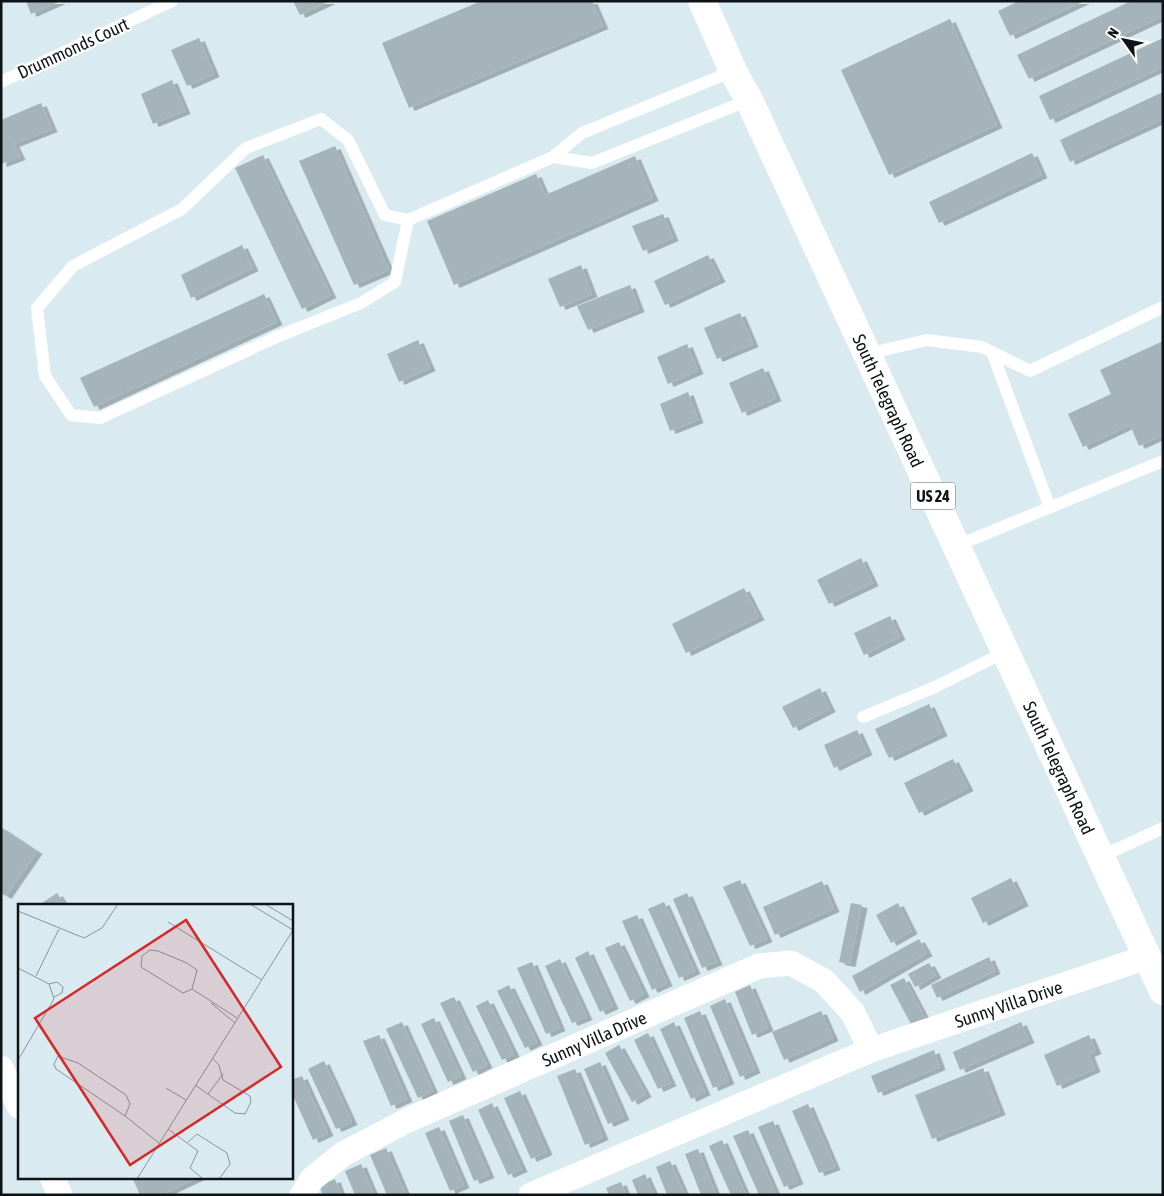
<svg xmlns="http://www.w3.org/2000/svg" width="1164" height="1196" font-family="'Asap Condensed',sans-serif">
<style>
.building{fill:#a4b4ba;filter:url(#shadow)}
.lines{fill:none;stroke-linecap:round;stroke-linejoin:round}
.lane{stroke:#fff;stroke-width:12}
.street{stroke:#fff;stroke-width:25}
.primary{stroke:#fff;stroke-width:28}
.labels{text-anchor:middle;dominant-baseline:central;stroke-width:4.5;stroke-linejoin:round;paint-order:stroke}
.shield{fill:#fff;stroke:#565a5c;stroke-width:1}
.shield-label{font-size:16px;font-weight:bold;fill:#0e1416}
.street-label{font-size:18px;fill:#0e1416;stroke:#fff}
.inset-road{fill:none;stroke:#889599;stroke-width:1}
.view{fill:#d62828;fill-opacity:0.15;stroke:#d62828;stroke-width:2.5}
.inset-edge{fill:none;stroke:#0e1416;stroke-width:2.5}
</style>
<defs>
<filter id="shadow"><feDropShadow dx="5.5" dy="3" stdDeviation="0" flood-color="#0004"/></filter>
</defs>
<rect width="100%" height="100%" fill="#d9ebf1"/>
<path class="building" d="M26 1H60L31 14Z
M293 1H330L300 15Z
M481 1H592L603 26 409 108 382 43Z
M1019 1H1084L1010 36 998 11Z
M1131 1H1163V16L1029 79 1017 55Z
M950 19 997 125 889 175 841 70Z
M199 38 214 74 187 86 171 50Z
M1163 38V67L1050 120 1039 96Z
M172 80 185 111 153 124 141 94Z
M1163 92V119L1070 162 1060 140Z
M41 103 52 129 14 144 20 157 1 164V120Z
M335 146 389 270 354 285 299 161Z
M1032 153 1042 175 939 223 929 202Z
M263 155 331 295 302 309 235 168Z
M635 156 653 198 454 285 427 221 536 174 545 195Z
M663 214 673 238 643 251 632 226Z
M242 245 253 268 191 298 181 275Z
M708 255 720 279 665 305 654 281Z
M581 265 592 294 560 307 548 279Z
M630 285 639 309 588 330 577 306Z
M264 294 277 322 94 407 80 378Z
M740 313 753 344 717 359 704 328Z
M418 340 430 368 399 382 387 354Z
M1163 341V435L1139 446 1130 425 1083 447 1068 414 1111 394 1100 370Z
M687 344 698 371 668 384 657 357Z
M763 368 776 398 742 413 729 383Z
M688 392 698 420 670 431 660 404Z
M861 558 873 583 829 604 817 580Z
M744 588 759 617 686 653 672 624Z
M890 616 900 637 864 655 854 633Z
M820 688 830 709 793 728 782 707Z
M929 704 942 733 889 758 875 729Z
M857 730 867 752 834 768 824 745Z
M953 759 968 788 919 813 904 783Z
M1 827 37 851 6 896 1 893Z
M1011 878 1023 903 983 923 971 898Z
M740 880 767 939 750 946 723 887Z
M822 881 834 909 775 935 763 907Z
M57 893 65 905H39Z
M687 893 717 962 702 968 673 899Z
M664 902 695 971 679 978 648 909Z
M851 903 862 905 850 964 839 962Z
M898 903 912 931 891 943 876 915Z
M637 915 667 983 652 990 622 921Z
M919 939 927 953 860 992 852 976Z
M619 942 644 994 630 1001 605 948Z
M588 951 613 1006 600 1012 575 958Z
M989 957 995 971 937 998 931 985Z
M560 959 587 1017 572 1023 545 966Z
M532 962 560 1028 546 1034 517 968Z
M929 963 936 975 915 987 908 974Z
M904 978 925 1018 912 1026 890 985Z
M509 985 537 1042 525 1048 497 991Z
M750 985 768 1028 752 1035 735 992Z
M454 997 487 1065 473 1072 440 1003Z
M725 999 755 1070 740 1077 710 1006Z
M488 1000 514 1054 502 1060 476 1006Z
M700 1011 729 1081 713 1088 684 1018Z
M821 1011 833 1038 784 1060 772 1032Z
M434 1018 461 1076 448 1082 421 1024Z
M402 1022 433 1091 418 1098 386 1029Z
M674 1022 705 1092 691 1099 660 1029Z
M1021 1022 1029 1040 960 1070 953 1052Z
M648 1033 671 1083 658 1089 634 1040Z
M379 1035 407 1099 391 1106 363 1041Z
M1089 1035 1096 1051 1089 1054 1095 1069 1057 1086 1044 1055Z
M619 1045 646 1094 632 1102 605 1053Z
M934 1050 940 1067 878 1093 871 1076Z
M324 1061 352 1122 336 1129 308 1069Z
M600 1062 624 1117 608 1124 584 1069Z
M983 1068 1000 1112 932 1139 915 1095Z
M575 1069 603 1137 585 1145 557 1076Z
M302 1076 328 1133 313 1140 291 1091V1080Z
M520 1091 547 1152 531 1159 504 1098Z
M492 1103 522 1169 508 1175 478 1110Z
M808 1104 835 1167 819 1173 792 1111Z
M463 1115 489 1175 474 1181 449 1121Z
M773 1121 798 1181 784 1187 758 1127Z
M439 1127 464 1185 450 1191 425 1133Z
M748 1130 775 1192 769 1195H759L733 1136Z
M722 1140 746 1195H731L709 1146Z
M386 1148 406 1195H387L370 1155Z
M698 1149 716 1195H701L685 1154Z
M670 1161 685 1195H667L656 1167Z
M361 1164 374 1195H355L345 1171Z
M645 1174 654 1195H638L632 1180Z
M137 1177H199L161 1195H140L133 1179Z
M335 1179 341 1195H323L319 1186Z
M621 1182 626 1195H609L606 1188Z"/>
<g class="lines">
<path class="lane" d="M1 82 172 1
M553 157 592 163 749 100
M408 220 395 282 361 303 279 336 100 418 71 415 45 376 37 308 73 266 182 209 246 148 321 119 348 140 385 215 408 220 553 157 582 133 733 71
M992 352 1050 508
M867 354 927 340 982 347 1030 371 1163 307
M956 546 1163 461
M863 717 935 687 1005 652
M1100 857 1163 828"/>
<g class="street">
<path id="s1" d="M871 1050 1147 957"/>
<path d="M1 1068 19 1106"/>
<path d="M52 1177 60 1195"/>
<path id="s2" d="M302 1195 312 1179 343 1154 408 1120 759 966 791 963 824 981 853 1013 871 1050 531 1195"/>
</g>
<path class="primary" id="s3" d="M702 1 733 71 749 100 1163 991"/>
</g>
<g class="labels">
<rect class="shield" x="910.5" y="482.5" width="45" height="27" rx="4"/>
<g class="shield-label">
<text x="933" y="496">US 24</text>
</g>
<g class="street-label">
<text transform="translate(73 48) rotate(-25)">Drummonds Court</text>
<text stroke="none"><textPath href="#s3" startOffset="441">South Telegraph Road</textPath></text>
<text stroke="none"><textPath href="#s3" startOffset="846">South Telegraph Road</textPath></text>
<text stroke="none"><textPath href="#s1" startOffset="145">Sunny Villa Drive</textPath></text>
<text stroke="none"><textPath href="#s2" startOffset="335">Sunny Villa Drive</textPath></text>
</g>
</g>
<g transform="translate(18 904)">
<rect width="275" height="275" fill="#d9ebf1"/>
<path class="inset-road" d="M232 0 275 26M247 0 275 17M0 7 66 34 84 24 100 0M150 18 244 76M0 64 31 80 36 95 0 156M18 72 41 25M31 80 39 78 45 83 44 89 36 93M174 85 165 89 123 63 124 52 132 46 140 47 169 59 179 66 174 85 219 114M193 99 217 119M40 152 60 159 108 191 112 200 107 212 38 165 36 160ZM177 181 217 209 227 210 233 198 232 192 205 176 201 161 194 154M148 184 168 196M190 190 205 170M107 212 141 239M150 225 180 247 172 264 185 275M170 238 179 230 209 249 212 260 201 275M119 275 275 26"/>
<path class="view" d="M168 16 263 163 112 261 17 114Z"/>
<rect width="275" height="275" class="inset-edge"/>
</g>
<rect width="1164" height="1196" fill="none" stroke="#0e1416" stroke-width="5"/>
<g transform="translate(1124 40) rotate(303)" stroke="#ffffff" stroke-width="4" paint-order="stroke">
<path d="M0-4L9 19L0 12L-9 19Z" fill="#0e1416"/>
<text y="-8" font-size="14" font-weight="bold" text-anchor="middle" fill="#0e1416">N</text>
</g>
</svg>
